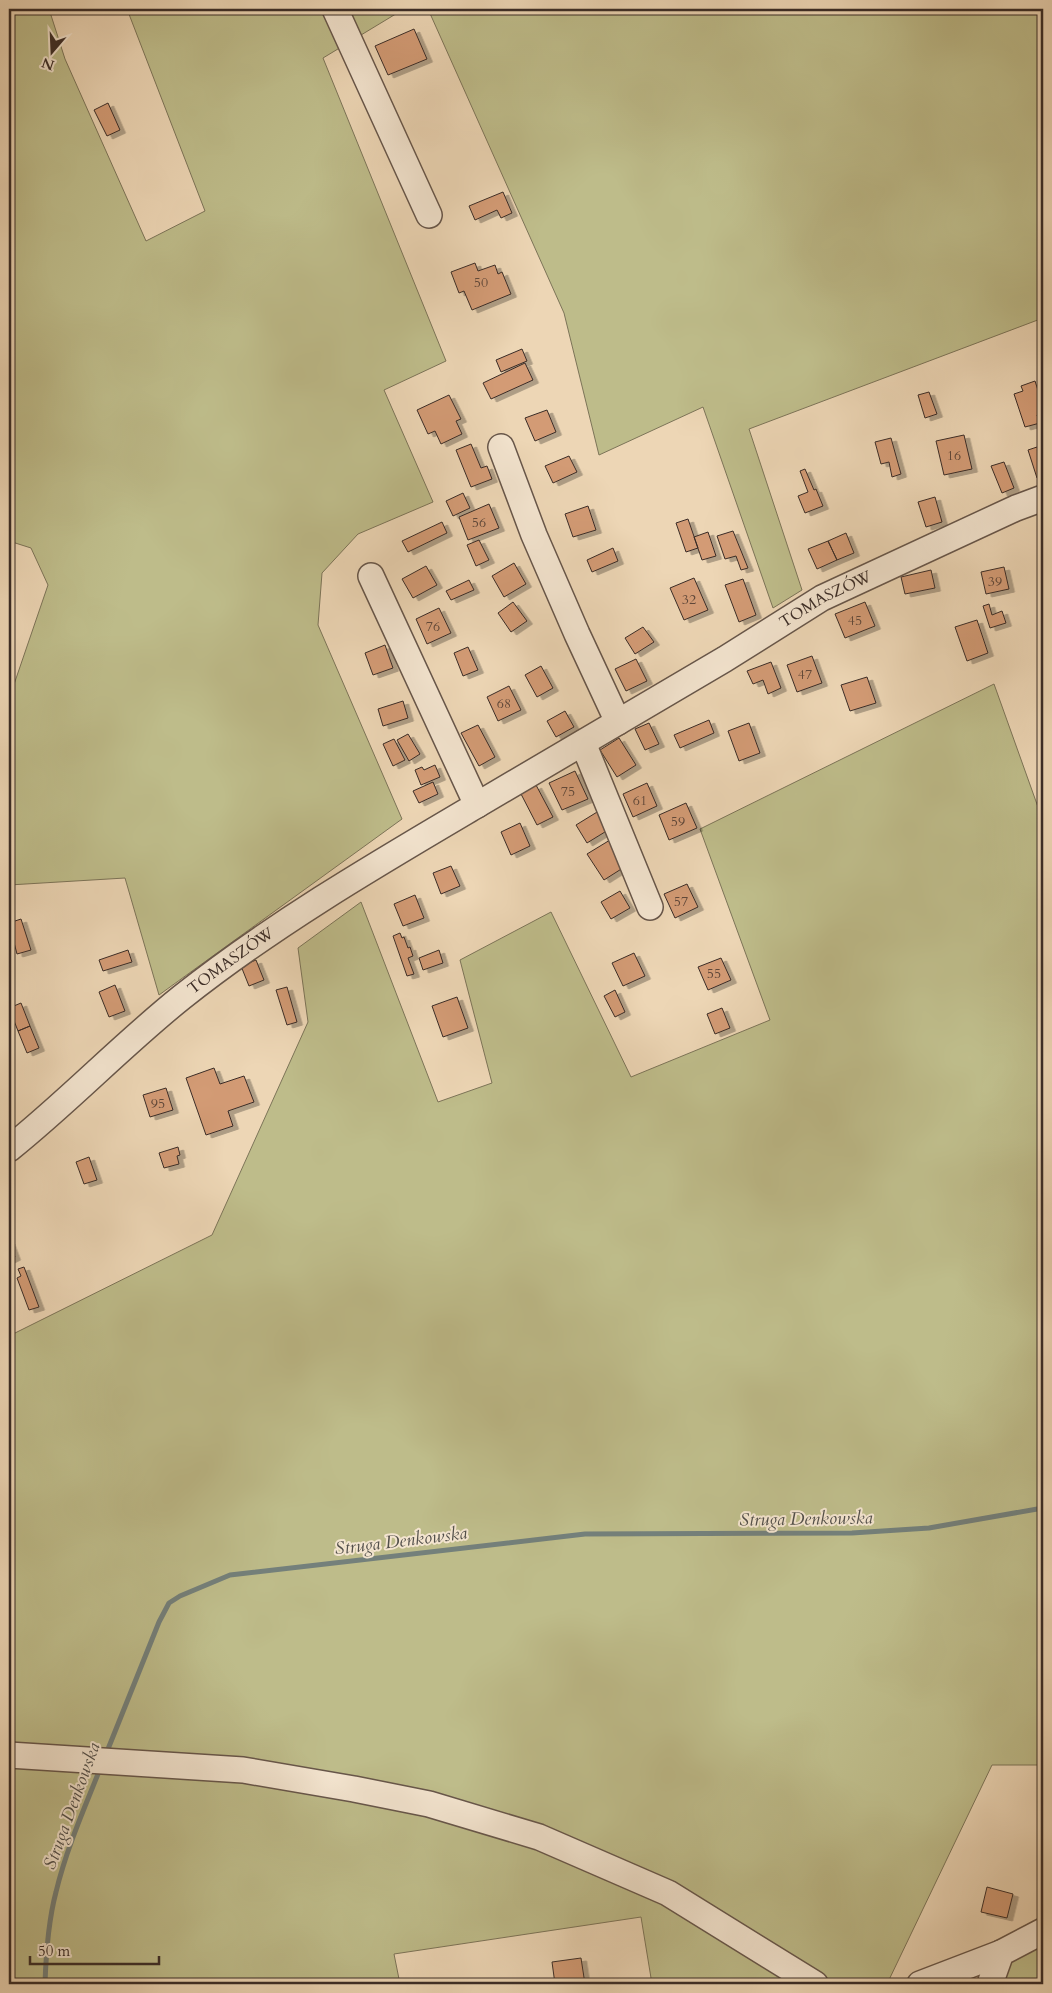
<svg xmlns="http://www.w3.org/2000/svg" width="1052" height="1993" font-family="Cardo,serif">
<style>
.green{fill:#bebc8a;stroke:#7c7458}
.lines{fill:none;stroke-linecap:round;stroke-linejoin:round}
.stream{stroke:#74807b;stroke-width:5}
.building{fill:#d39b74;stroke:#3a2c27;filter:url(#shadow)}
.minor-casing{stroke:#67564a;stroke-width:28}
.minor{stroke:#f3e4cf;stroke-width:25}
.labels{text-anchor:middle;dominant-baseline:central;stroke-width:4;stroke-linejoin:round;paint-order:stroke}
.number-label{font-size:14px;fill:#60483a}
.street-label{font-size:16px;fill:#3a2c27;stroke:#f3e4cf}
.water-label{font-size:18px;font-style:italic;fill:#524f4a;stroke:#f3e4cf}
</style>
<defs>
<filter id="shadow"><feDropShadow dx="5.5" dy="3" stdDeviation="0" flood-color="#0004"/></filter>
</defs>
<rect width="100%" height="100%" fill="#edd6b5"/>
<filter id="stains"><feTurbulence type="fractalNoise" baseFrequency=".004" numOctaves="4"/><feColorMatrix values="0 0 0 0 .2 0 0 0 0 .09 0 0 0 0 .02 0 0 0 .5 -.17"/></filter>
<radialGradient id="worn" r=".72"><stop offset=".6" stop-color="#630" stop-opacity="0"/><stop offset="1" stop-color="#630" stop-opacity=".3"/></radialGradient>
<path class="green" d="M9 9H49L65 59 146 241 205 211 127 9H404L323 58 446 361 384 390 433 502 358 534 322 573 318 625 402 819 159 995 125 878 9 885V699L48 585 31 548 9 541Z
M428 9H1043V318L749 429 802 590 773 608 703 407 599 455 564 313Z
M994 684 1043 821V1765H992L887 1984H815L792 1972 776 1984H652L641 1917 394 1954 400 1984H9V1336L212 1235 308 1022 298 948 361 902 438 1102 492 1083 460 960 551 912 631 1077 770 1020 700 829Z
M1043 1931V1984H990L1001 1953Z"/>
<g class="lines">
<path class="stream" d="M106 1754 159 1622 169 1603 180 1596 230 1575 585 1534 852 1533 929 1528 1043 1508
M45 1984C46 1953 48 1922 56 1892 66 1850 84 1809 100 1769"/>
</g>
<path class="building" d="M414 29 427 59 388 75 375 46Z
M108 103 120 130 107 136 94 110Z
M503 192 512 213 501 218 497 210 475 220 469 206Z
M475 263 478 271 495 265 498 274 502 272 511 294 472 310 464 291 459 293 451 272Z
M522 349 527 361 501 372 496 360Z
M525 363 533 380 491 399 483 383Z
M1035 381 1043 406V413L1037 415 1040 423 1025 427 1014 394 1023 391 1021 386Z
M929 392 937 414 925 418 918 395Z
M449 395 461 419 456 421 462 434 441 444 435 431 428 434 417 410Z
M547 410 556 432 535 441 525 418Z
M964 435 972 469 944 475 936 441Z
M891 438 901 474 892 477 889 462 881 464 875 442Z
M471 444 481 468 487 466 492 479 471 487 456 450Z
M1040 446 1043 455V476L1037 478 1028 450Z
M569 456 577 472 553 483 545 466Z
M1004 462 1014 488 1002 493 991 466Z
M805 469 814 490 816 489 823 506 805 513 798 496 808 492 800 471Z
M463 493 470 508 453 516 446 501Z
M935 497 942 522 926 527 918 502Z
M489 504 499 528 468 540 459 517Z
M588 506 596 530 573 537 565 514Z
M688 519 698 548 686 552 676 523Z
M442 522 447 533 408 552 402 541Z
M733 531 748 568 741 570 736 556 725 559 717 536Z
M708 532 716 556 702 560 694 537Z
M846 533 854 553 837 560 828 541Z
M479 540 489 560 476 566 467 545Z
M828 541 837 560 817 569 808 549Z
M613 548 618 561 592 572 587 560Z
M1039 552H1043V574Z
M514 563 526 584 504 597 492 576Z
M426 566 437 585 413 598 402 579Z
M1004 567 1009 589 986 594 981 572Z
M931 570 935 588 905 594 901 577Z
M694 578 708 610 684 620 670 588Z
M743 579 756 615 739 622 725 585Z
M469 580 474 590 451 600 446 591Z
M513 602 527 621 511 632 498 613Z
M865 602 875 626 845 638 835 614Z
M989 604 992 615 1002 611 1006 623 990 628 983 606Z
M439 608 451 633 427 644 416 619Z
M977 620 988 653 967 661 955 627Z
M643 627 654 642 635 654 625 638Z
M385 645 393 668 373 675 365 653Z
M468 647 478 670 463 676 454 653Z
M812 656 822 683 797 692 787 665Z
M636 659 647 681 626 691 615 669Z
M771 662 781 688 768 694 763 680 753 684 747 671Z
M541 666 553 688 537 697 525 675Z
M867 677 876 703 850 711 841 685Z
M509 686 521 710 498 721 487 697Z
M403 701 408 718 383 726 378 709Z
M565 711 574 727 556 737 547 721Z
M709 720 714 733 680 748 674 735Z
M649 723 659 744 645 750 635 729Z
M749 723 760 753 739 761 728 731Z
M478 725 495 757 479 766 461 733Z
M408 734 420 754 409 761 397 740Z
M619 738 636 765 617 777 600 750Z
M394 739 405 760 393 766 383 744Z
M435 765 440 777 421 785 415 770 422 767 424 770Z
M575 771 588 799 562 810 549 783Z
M433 782 438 794 419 803 413 791Z
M647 783 657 806 633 817 623 794Z
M536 785 553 817 537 825 521 794Z
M686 803 697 828 669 840 659 815Z
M602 809 613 827 587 843 576 825Z
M520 823 530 846 511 855 501 832Z
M610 840 626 866 604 880 587 854Z
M451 866 460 886 441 894 433 873Z
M687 884 698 907 675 918 664 894Z
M620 891 630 908 611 919 601 902Z
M415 895 424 918 403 926 394 904Z
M21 919 31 950 17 954 9 923Z
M400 933 402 938 404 937 408 948 410 947 413 956 408 958 414 974 407 976 393 936Z
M128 950 132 962 103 971 99 960Z
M439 950 443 963 423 970 419 958Z
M634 953 645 976 623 986 612 963Z
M721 958 731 980 708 990 698 967Z
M256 960 264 980 249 986 241 966Z
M115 985 125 1011 109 1017 99 992Z
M287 987 297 1022 287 1025 276 990Z
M615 990 625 1012 615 1017 604 996Z
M457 997 468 1028 443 1037 432 1006Z
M21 1003 30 1026 18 1031 9 1008Z
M722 1008 730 1028 715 1034 707 1014Z
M30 1026 39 1048 27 1053 18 1031Z
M214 1068 220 1084 244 1076 254 1102 228 1111 233 1126 206 1135 186 1078Z
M166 1088 173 1110 150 1117 143 1095Z
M178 1147 180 1155 177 1156 179 1164 164 1168 159 1153Z
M89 1157 97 1180 84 1184 76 1162Z
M9 1241 15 1257 9 1260Z
M24 1267 39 1307 29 1310 17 1278 21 1276 18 1269Z
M987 1887 1013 1894 1007 1918 981 1912Z
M581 1958 585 1984H555L552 1962Z"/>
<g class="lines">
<g class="minor-casing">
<g id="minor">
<path d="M335 9 429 215"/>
<path d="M501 447 534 535 577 634 618 722"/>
<path d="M583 743 650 907"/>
<path id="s1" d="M477 805 725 659 822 598 1016 508 1043 498"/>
<path id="s2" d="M9 1149C69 1101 122 1045 182 997 274 924 377 864 477 805L371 576"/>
<path d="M9 1755 243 1770 354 1789 429 1804 539 1837 668 1893 815 1984"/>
<path d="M920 1984 1001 1953"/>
<path d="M990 1984 1001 1953 1043 1931"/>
</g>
</g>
<use href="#minor" class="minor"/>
</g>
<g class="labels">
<g class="number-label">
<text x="481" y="282">50</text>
<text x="954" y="455">16</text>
<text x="479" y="522">56</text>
<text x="995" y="581">39</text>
<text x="689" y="599">32</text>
<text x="855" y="620">45</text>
<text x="433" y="626">76</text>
<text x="805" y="674">47</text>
<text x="504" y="703">68</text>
<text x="568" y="791">75</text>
<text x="640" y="800">61</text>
<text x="678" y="821">59</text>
<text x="681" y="901">57</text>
<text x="714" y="973">55</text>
<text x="158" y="1103">95</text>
</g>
<g class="street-label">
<text stroke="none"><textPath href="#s1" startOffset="405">TOMASZÓW</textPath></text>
<text stroke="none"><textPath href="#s2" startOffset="291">TOMASZÓW</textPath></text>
</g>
<g class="water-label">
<text transform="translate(806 1519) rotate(-1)">Struga Denkowska</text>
<text transform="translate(401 1541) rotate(-7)">Struga Denkowska</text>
<text transform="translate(72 1806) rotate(-70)">Struga Denkowska</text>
</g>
</g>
<rect width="1052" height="1993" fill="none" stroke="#edd6b5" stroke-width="30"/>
<rect x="10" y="10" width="1032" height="1973" fill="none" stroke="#3a2c27" stroke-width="2.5"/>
<rect x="15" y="15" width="1022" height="1963" fill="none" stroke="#3a2c27"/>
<g transform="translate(52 52) rotate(199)" stroke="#f3e4cf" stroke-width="4" paint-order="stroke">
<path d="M0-4L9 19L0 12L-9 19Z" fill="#3a2c27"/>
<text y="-8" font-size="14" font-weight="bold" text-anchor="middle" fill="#3a2c27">N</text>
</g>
<path d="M30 1956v8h129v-8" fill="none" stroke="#3a2c27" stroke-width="2.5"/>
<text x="38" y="1956" font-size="15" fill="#3a2c27" stroke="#f3e4cf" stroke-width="4" paint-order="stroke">50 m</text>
<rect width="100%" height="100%" filter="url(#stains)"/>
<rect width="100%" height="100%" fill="url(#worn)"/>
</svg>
